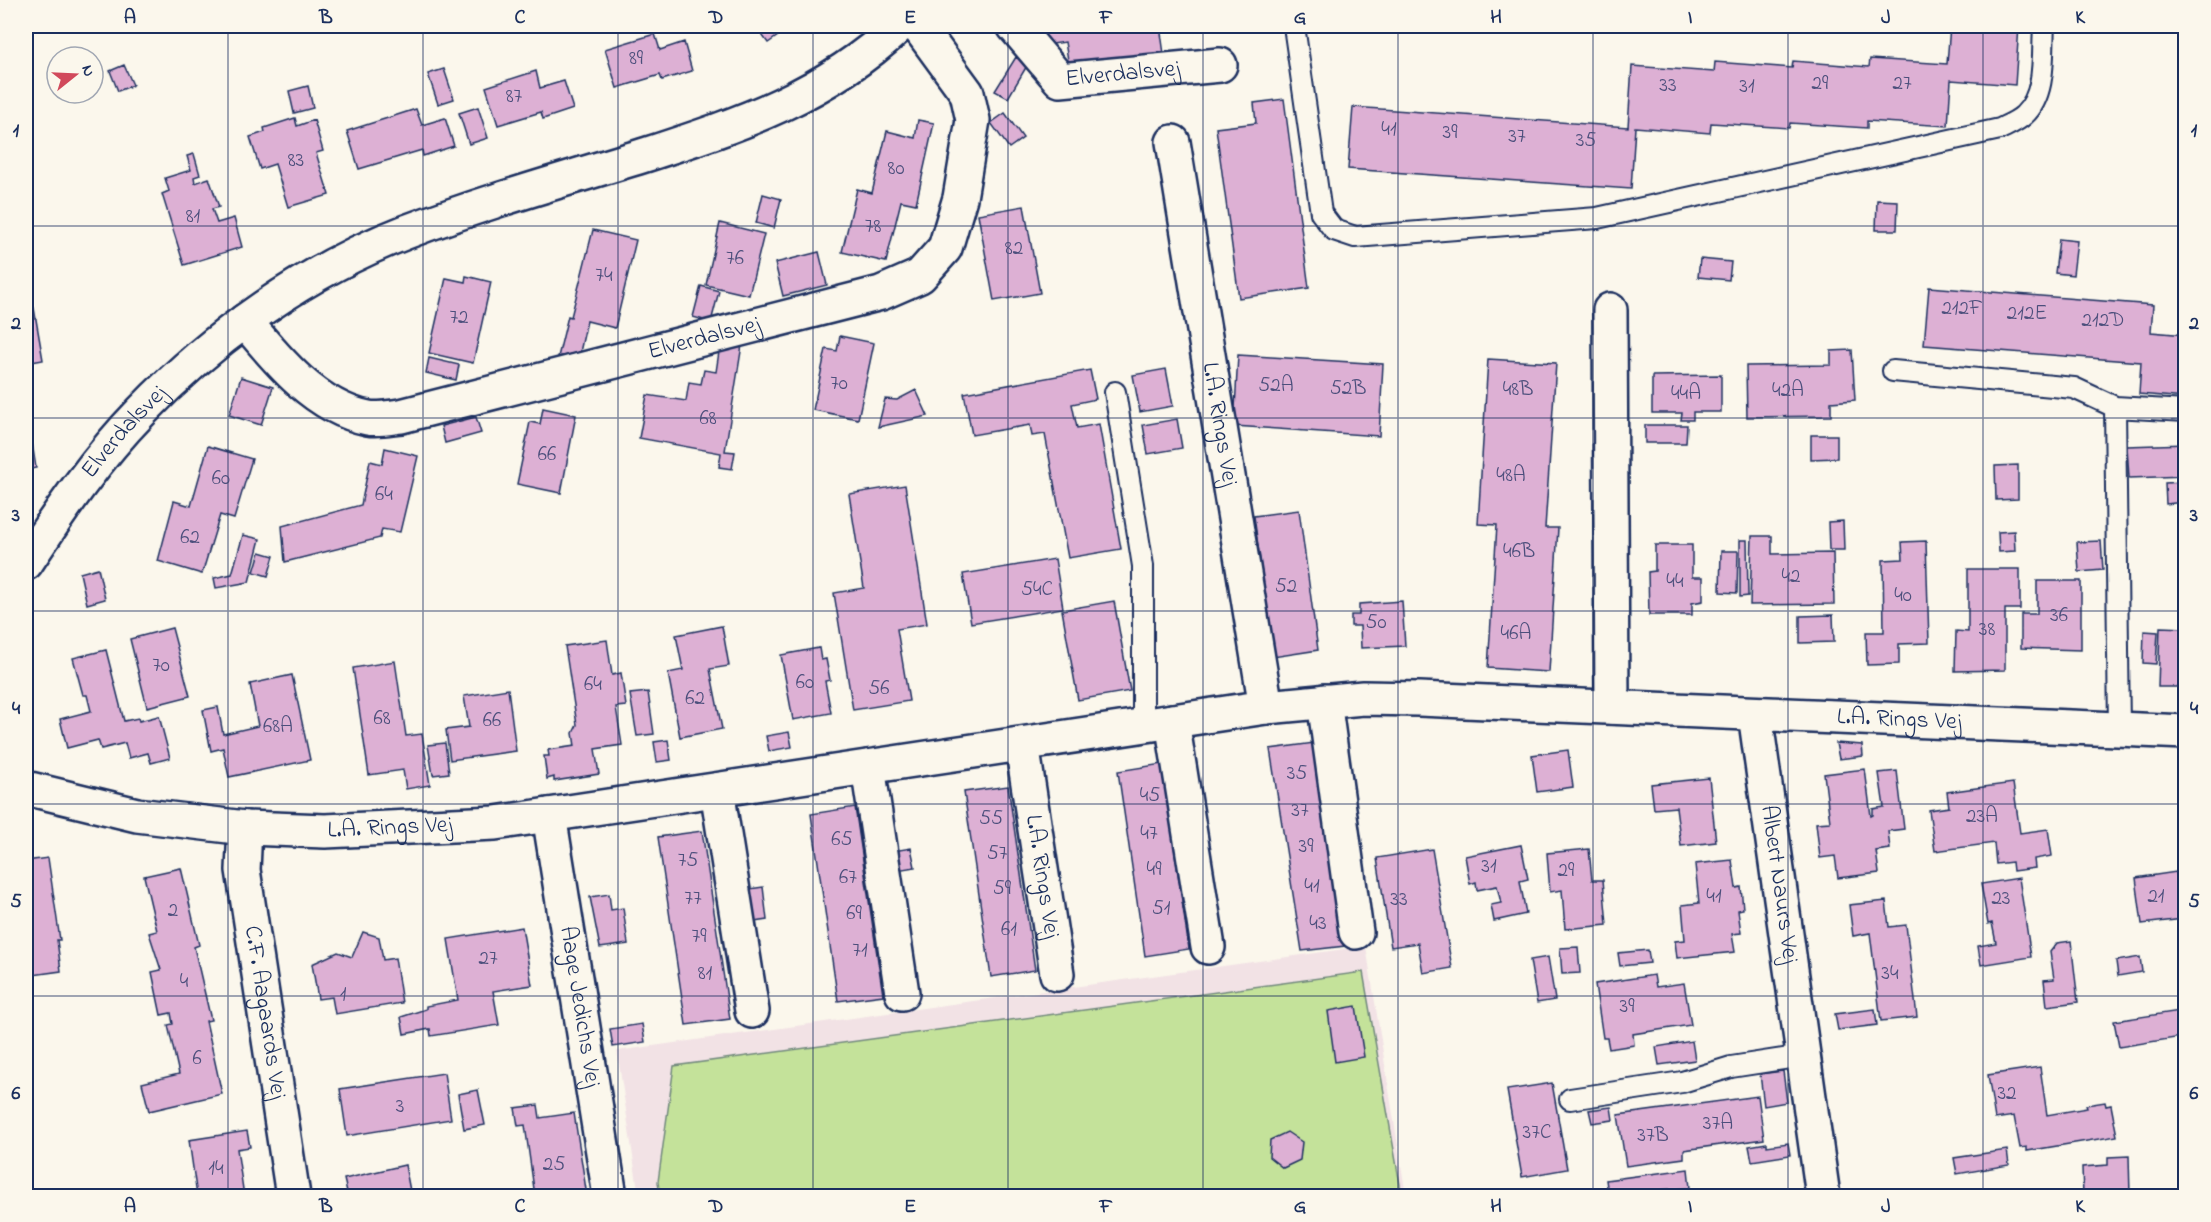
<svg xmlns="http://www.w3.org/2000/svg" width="2211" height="1222" font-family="'Indie Flower',sans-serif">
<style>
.built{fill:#f2e2e5}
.green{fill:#c4e29a;stroke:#70887c;stroke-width:1.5}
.building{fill:#ddb0d4;stroke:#1b2f5e;stroke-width:1.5}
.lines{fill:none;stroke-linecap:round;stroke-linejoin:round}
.lane-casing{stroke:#1b2f5e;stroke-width:24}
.street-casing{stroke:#1b2f5e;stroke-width:38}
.lane{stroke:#fbf7ec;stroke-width:20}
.street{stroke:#fbf7ec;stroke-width:33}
.grid{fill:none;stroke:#1b2f5e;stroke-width:1.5;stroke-opacity:0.55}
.labels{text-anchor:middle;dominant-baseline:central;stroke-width:6;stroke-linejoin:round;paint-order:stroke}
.number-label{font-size:21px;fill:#4c4f7c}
.street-label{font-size:24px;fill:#1b2f5e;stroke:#fbf7ec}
.neatline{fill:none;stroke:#1b2f5e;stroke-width:2}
.grid-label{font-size:20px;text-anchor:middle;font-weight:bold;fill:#1b2f5e}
</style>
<rect width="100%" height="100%" fill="#fbf7ec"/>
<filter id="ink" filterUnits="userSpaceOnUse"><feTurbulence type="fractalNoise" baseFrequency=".0167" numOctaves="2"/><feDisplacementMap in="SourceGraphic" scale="12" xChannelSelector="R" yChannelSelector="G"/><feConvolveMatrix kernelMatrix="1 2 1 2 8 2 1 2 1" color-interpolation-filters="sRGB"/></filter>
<g filter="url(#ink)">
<path class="built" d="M1366 946 1406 1196H639L617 1051Z"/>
<path class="green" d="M1363 972 1402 1196H660L658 1182 674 1066Z"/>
<path class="building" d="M760 26H792L768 43 757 28Z
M1043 26H1160L1164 54 1069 66 1065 42 1046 45Z
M1950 26H2019L2015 85 1951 80 1948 126 1867 121V128L1790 123 1789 128 1711 123 1710 133 1635 127 1631 189 1348 169 1353 107 1628 127 1632 66 1714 72 1715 62 1792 68 1793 61 1869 67 1870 59 1947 64Z
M655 34 660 50 684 42 692 71 662 80 660 75 617 88 605 49Z
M1016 57 1028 64 1008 98 995 91Z
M124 65 133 85 118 91 110 71Z
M444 69 454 99 438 104 428 74Z
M536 71 540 88 564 81 573 109 543 119 541 112 498 125 486 87Z
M308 86 313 108 294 113 289 91Z
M1284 99 1309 288 1239 298 1216 128 1256 123 1254 103Z
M478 107 488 138 469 144 459 113Z
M416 109 422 125 445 118 454 146 423 156 422 150 359 169 347 131Z
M1005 113 1023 138 1009 148 991 123Z
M295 118 297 126 314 120 323 151 316 153 329 195 288 207 275 164 260 169 250 137 265 132 264 128Z
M918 120 934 123 916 204 901 201 886 262 842 252 857 189 872 193 887 131 915 138Z
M194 154 200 175 194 177 195 183 209 178 219 207 212 209 217 223 234 218 242 247 184 265 162 194 169 191 165 178 191 170 187 156Z
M763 194 781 199 774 228 756 223Z
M1877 200 1898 201 1897 230H1876Z
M1024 206 1040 293 994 301 978 214Z
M720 223 764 234 749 295 706 285Z
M593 230 636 240 615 328 587 321 580 352 558 357 568 316 571 317Z
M2059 239 2077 241 2073 275 2055 273Z
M819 252 827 285 783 296 775 263Z
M1700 259 1731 262 1729 280 1698 277Z
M466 276 491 282 473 363 429 353 446 278 465 282Z
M701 286 719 291 711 322 693 317Z
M1929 287 2153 305 2151 332 2186 335V398L2139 394 2141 362 1924 345Z
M34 308 43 360 26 363V309Z
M840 336 874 343 858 419 813 410 826 349 837 351Z
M742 345 725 451 735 452 732 469 719 467 721 453 639 438 647 395 686 401 689 382 701 384 704 370 716 372 719 352Z
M1852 350 1855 400 1831 402V416L1747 417 1746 366 1831 365V351Z
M1238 355 1383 364 1379 436 1234 426Z
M429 358 459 365 456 380 426 373Z
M1488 359 1556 363 1545 528H1558L1549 672 1488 668 1497 525 1478 524Z
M1166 369 1173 406 1140 412 1133 375Z
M1090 370 1096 399 1072 404 1077 428 1099 424 1121 549 1068 558 1045 434 1032 436 1030 425 972 435 964 393Z
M1721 375V412H1693V420H1681L1682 413H1652V376Z
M241 377 273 387 261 425 229 415Z
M916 390 928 416 878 427 885 399 897 400Z
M26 404 36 468 26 470Z
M543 408 576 415 561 493 517 484 530 422 540 424Z
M476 417 481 433 445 443 441 426Z
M1177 419 1182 448 1148 454 1143 425Z
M1645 425H1687L1686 443H1645Z
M1811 435H1837V458L1811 459Z
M2186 444V476L2129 478 2127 446Z
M208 446 252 459 234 519 220 515 202 574 158 561 174 501 191 506Z
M385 448 418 456 400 532 382 529 380 538 285 562 282 526 361 505 370 461 382 464Z
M2018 465V499L1996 500 1995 466Z
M2183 482 2184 502 2166 504 2165 483Z
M905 485 927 624 897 629 909 701 853 710 834 593 864 588 849 494Z
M1299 510 1318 650 1273 657 1254 516Z
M1843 521 1844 550H1829L1828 522Z
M2014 531 2015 551 1999 552 1998 532Z
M243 535 260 539 249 582 216 588 214 578 232 574Z
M1752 536H1772V554L1833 553 1834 604 1750 605Z
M1740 540H1747L1748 596 1740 597Z
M1926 541 1929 643 1899 644V664L1867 665 1866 632H1884L1883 560 1903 559 1902 542Z
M2101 541 2103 570 2079 572 2077 542Z
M1655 545H1692V577H1703V601L1692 603V615H1649L1648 572 1655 571Z
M1721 551H1738L1737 593 1720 592Z
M260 552 274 556 268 576 254 572Z
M1055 559 1063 608 971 623 963 574Z
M98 568 105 599 87 604 80 573Z
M1968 569H2020V609H2005V670L1955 671 1956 631 1968 632Z
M2037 581H2081V650L2021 648V614H2037Z
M1114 601 1130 691 1078 700 1062 610Z
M1402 601 1405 646 1361 648 1360 626H1351V615H1359V604Z
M1833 615 1834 642 1800 643V616Z
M722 626 729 666 710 669 722 729 680 737 668 673 683 670 676 635Z
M2160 627 2186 628V687H2158Z
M172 628 190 696 147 707 130 639Z
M2144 631 2158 632 2156 664 2143 663Z
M607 640 612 675 621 673 626 706 616 707 622 745 595 749 599 774 554 781V777L547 779 544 756H549L548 750 575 746 573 733 577 725 565 646Z
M819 648 821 660 826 659 830 680 825 681 831 713 793 720 781 655Z
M106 650 124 721 138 718 139 721 159 716 170 758 151 763 148 753 129 758 125 743 101 749 98 740 67 748 60 719 91 711 87 695H83L73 658Z
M395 661 406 736 422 734 430 785 406 789 403 770 369 775 353 668Z
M292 675 310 760 229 777 223 748 211 751 203 710 218 707 223 734 258 726 250 684Z
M508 689 516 751 450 760 446 730 469 727 464 696Z
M648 692 654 734 637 736 630 694Z
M789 732 792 747 769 751 766 736Z
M668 740 671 760 657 762 654 742Z
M445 743 449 773 433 775 428 745Z
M1314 743 1345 946 1302 951 1270 749Z
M1836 743 1862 745 1863 756 1839 759Z
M1568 750 1573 787 1537 792 1532 755Z
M1162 764 1189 949 1145 956 1118 771Z
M1865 769 1871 816 1873 815V809L1884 807 1879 773 1897 771 1904 829 1888 831 1890 849 1876 851 1879 873 1838 878 1835 856 1820 858 1816 823 1830 822 1824 774Z
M1709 778 1716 842 1681 846 1676 807 1654 809 1651 784Z
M2013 783 2020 833 2048 829 2052 856 2034 859 2035 868 2013 871 2012 862 1996 864 1994 843 1935 851 1929 810 1949 807 1947 792Z
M1008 786 1035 970 991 977 964 792Z
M855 807 883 995 838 1001 811 814Z
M702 831 730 1019 686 1025 658 837Z
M1521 845 1528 879 1520 881 1526 914 1494 921 1491 905 1501 903 1497 886 1477 890 1476 882 1470 884 1465 856Z
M911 848 915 867 897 870 893 851Z
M1432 849 1452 968 1423 973 1418 943 1391 947 1377 858Z
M1589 849 1592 880H1603L1607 925 1565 929 1562 890 1550 892 1547 853Z
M48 858 60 940H57L61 971 33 975 29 945H26V861Z
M1732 860 1736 888 1741 887 1743 909 1738 910 1741 933 1732 934 1735 952 1677 958 1675 941 1685 940 1682 905 1699 903 1695 864Z
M181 868 199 945 194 947 211 1020 206 1021 222 1094 149 1111 142 1083 179 1074 168 1025 173 1024 171 1013 161 1015 152 972 161 970 149 933 157 931 144 876Z
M2176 872 2183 919 2142 924 2136 878Z
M2019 878 2031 957 1981 965 1978 946 1996 943 1992 923 1988 924 1981 884Z
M763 887 767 920 748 923 743 890Z
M609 894 611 910 623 908 628 944 600 948 590 897Z
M1886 901 1889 927 1906 925 1917 1017 1881 1021 1870 933 1853 936 1849 905Z
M522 927 532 985 493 991 499 1025 431 1036 430 1029 404 1034 401 1017 426 1009V1006L458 1000 448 939Z
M363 932 379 937 383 960 395 958 402 1003 335 1014 332 997 318 999 312 964 338 952 352 957Z
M2071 941 2078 1002 2047 1006 2044 980 2054 979 2050 952 2057 943Z
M1578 947 1580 973 1562 974 1560 948Z
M1648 950 1650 963 1620 966 1618 953Z
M1548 957 1555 1000 1537 1003 1530 960Z
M2140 957 2142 972 2118 976 2116 961Z
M1654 975 1656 987 1684 983 1691 1025 1633 1034 1634 1045 1609 1049 1607 1038H1603L1595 984Z
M1356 1006 1364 1057 1335 1062 1328 1011Z
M1875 1009 1877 1025 1838 1030 1835 1014Z
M2186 1010V1069L2181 1037 2119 1047 2114 1021Z
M642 1024 645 1042 613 1047 610 1029Z
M1692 1041 1695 1060 1659 1065 1656 1047Z
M2040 1067 2047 1115 2087 1108 2086 1105 2105 1102 2106 1106 2111 1105 2117 1136 2027 1151V1147L2020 1148 2014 1116 1995 1119 1988 1075Z
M1783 1071 1787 1102 1764 1106 1760 1074Z
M444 1073 451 1119 347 1136 340 1089Z
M1552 1083 1567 1169 1522 1177 1507 1090Z
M478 1090 485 1125 464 1129 458 1094Z
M1758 1096 1764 1139 1684 1150V1158L1626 1166 1618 1115Z
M538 1105 540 1118 574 1113 587 1196H535L525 1125 518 1126 515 1108Z
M1611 1107 1613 1120 1592 1123 1589 1110Z
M247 1131 250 1147 237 1149 244 1196H197L189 1140Z
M1287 1132 1302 1142 1300 1160 1283 1168 1269 1157 1270 1140Z
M1767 1143V1146L1788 1143 1790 1155 1752 1161 1749 1146Z
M2007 1150 2009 1165 1957 1174 1954 1158Z
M2129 1156 2130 1196H2083L2082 1167 2108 1165V1157Z
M405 1165 411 1196H348L344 1179Z
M1688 1169 1690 1188 1608 1193 1606 1180Z"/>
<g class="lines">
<g class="lane-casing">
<path id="lane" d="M1294 26 1321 213 1334 230 1355 237 1597 218 2000 129C2008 125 2018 121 2024 115 2047 94 2042 53 2044 26
M1893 371 2074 388 2115 407 2186 411
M1115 392 1143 566V725
M2115 407 2119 729
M1570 1099 1682 1082 1731 1067 1803 1056"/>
</g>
<g class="street-casing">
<g id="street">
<path id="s1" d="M1014 26 1060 80 1220 65"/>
<path id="s2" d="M1173 142 1266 707"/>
<path d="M1610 310 1612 707"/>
<path id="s3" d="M245 321C277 360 316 408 368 418 378 420 391 417 401 416L881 293 920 276 945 248 960 198 973 120 967 93 918 26"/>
<path id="s4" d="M26 563C61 510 97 457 141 412 215 335 307 270 406 232 485 202 567 179 648 154 743 123 824 96 899 26"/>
<path d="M1324 701 1356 932"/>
<path id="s5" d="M1755 714 1823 1196"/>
<path d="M1172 721 1208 947"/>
<path id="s6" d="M1022 744 1057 974"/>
<path d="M868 767 902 993"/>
<path id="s7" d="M26 788 137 815 245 828 325 831 495 823 1266 707 1363 698 1419 699 2186 732"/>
<path d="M717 790 752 1011"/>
<path id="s8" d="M549 815 610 1196"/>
<path id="s9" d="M245 828 243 870 293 1196"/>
</g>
</g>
<use href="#lane" class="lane"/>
<use href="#street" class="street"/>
</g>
</g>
<path class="grid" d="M228 26V1196M423 26V1196M618 26V1196M813 26V1196M1008 26V1196M1203 26V1196M1398 26V1196M1593 26V1196M1788 26V1196M1983 26V1196M26 226H2186M26 418H2186M26 611H2186M26 804H2186M26 996H2186"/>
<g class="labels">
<g class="number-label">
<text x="636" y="59">89</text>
<text x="1820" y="84">29</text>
<text x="1902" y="84">27</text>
<text x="1668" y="86">33</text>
<text x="1747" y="87">31</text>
<text x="514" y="97">87</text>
<text x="1389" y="130">41</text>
<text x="1450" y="133">39</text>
<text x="1517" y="137">37</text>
<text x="1586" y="141">35</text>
<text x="296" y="161">83</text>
<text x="896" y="169">80</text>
<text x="193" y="217">81</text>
<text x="873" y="227">78</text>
<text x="1014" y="249">82</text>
<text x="735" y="259">76</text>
<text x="604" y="276">74</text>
<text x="1962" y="309">212F</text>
<text x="2027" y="314">212E</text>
<text x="459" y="318">72</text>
<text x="2103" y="321">212D</text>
<text x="839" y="384">70</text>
<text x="1276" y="386">52A</text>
<text x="1348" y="389">52B</text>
<text x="1518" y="390">48B</text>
<text x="1788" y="391">42A</text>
<text x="1686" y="394">44A</text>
<text x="708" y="419">68</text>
<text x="547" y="455">66</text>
<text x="1511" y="476">48A</text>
<text x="221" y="479">60</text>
<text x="384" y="495">64</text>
<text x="190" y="538">62</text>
<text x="1519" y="552">46B</text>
<text x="1791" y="577">42</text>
<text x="1675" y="582">44</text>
<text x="1286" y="587">52</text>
<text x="1037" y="590">54C</text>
<text x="1903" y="596">40</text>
<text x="2059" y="616">36</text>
<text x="1376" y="623">50</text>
<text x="1987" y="630">38</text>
<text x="1516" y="634">46A</text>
<text x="161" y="666">70</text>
<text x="805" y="683">60</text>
<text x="593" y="685">64</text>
<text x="879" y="689">56</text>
<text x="695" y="699">62</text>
<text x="382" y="719">68</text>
<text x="492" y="721">66</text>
<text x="278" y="727">68A</text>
<text x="1297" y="774">35</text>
<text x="1150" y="796">45</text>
<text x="1300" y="811">37</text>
<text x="1982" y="817">23A</text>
<text x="991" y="819">55</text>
<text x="1149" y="834">47</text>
<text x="842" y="840">65</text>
<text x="1306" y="847">39</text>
<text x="997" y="854">57</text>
<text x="688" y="861">75</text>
<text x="1489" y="867">31</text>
<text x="1154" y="870">49</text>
<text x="1566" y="871">29</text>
<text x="848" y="878">67</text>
<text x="1312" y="887">41</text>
<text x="1002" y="889">59</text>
<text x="1714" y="897">41</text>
<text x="2156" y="897">21</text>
<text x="693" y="899">77</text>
<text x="2001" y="899">23</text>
<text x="1399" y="900">33</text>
<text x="1161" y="909">51</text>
<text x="173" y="911">2</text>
<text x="854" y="914">69</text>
<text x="1318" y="924">43</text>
<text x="1009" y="930">61</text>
<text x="699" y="937">79</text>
<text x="860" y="951">71</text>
<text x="488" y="959">27</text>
<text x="705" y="974">81</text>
<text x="1890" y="974">34</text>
<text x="184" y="982">4</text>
<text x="343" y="995">1</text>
<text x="1627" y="1007">39</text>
<text x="197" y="1059">6</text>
<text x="2007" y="1094">32</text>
<text x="400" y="1107">3</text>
<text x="1718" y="1124">37A</text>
<text x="1537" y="1133">37C</text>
<text x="1653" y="1136">37B</text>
<text x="554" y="1165">25</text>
<text x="216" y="1169">14</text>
</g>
<g class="street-label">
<text stroke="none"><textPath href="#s1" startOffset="134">Elverdalsvej</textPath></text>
<text stroke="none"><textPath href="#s3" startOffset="506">Elverdalsvej</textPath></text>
<text stroke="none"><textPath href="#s2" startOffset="286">L.A. Rings Vej</textPath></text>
<text stroke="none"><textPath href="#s4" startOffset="164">Elverdalsvej</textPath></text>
<text stroke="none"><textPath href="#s7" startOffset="1887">L.A. Rings Vej</textPath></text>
<text stroke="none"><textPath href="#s7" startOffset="368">L.A. Rings Vej</textPath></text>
<text stroke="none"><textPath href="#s6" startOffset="134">L.A. Rings Vej</textPath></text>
<text stroke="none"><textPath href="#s5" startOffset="172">Albert Naurs Vej</textPath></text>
<text stroke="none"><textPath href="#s8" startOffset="194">Aage Jedichs Vej</textPath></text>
<text stroke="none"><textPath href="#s9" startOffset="186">C.F. Aagaards Vej</textPath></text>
</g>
</g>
<rect width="2211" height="1222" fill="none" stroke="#fbf7ec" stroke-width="66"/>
<g transform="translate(75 75) rotate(72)"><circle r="28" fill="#fbf7ec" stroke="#a1a7b3" stroke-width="1.5"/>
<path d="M0-4.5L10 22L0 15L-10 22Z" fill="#d1495b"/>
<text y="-9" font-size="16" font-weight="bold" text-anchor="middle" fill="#1b2f5e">N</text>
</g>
<rect x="33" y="33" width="2145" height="1156" class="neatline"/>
<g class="grid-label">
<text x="130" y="23">A</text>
<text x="326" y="23">B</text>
<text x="520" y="23">C</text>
<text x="716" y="23">D</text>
<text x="910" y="23">E</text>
<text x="1106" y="23">F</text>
<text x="1300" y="23">G</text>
<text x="1496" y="23">H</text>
<text x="1690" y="23">I</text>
<text x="1886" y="23">J</text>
<text x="2080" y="23">K</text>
<text x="16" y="136">1</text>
<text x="2194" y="136">1</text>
<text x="16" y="329">2</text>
<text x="2194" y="329">2</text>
<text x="16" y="521">3</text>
<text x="2194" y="521">3</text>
<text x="16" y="714">4</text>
<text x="2194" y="714">4</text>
<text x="16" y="907">5</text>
<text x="2194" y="907">5</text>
<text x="16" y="1099">6</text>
<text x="2194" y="1099">6</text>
<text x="130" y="1212">A</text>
<text x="326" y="1212">B</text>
<text x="520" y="1212">C</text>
<text x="716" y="1212">D</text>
<text x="910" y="1212">E</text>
<text x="1106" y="1212">F</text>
<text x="1300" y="1212">G</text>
<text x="1496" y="1212">H</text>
<text x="1690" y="1212">I</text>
<text x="1886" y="1212">J</text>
<text x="2080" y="1212">K</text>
</g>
</svg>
